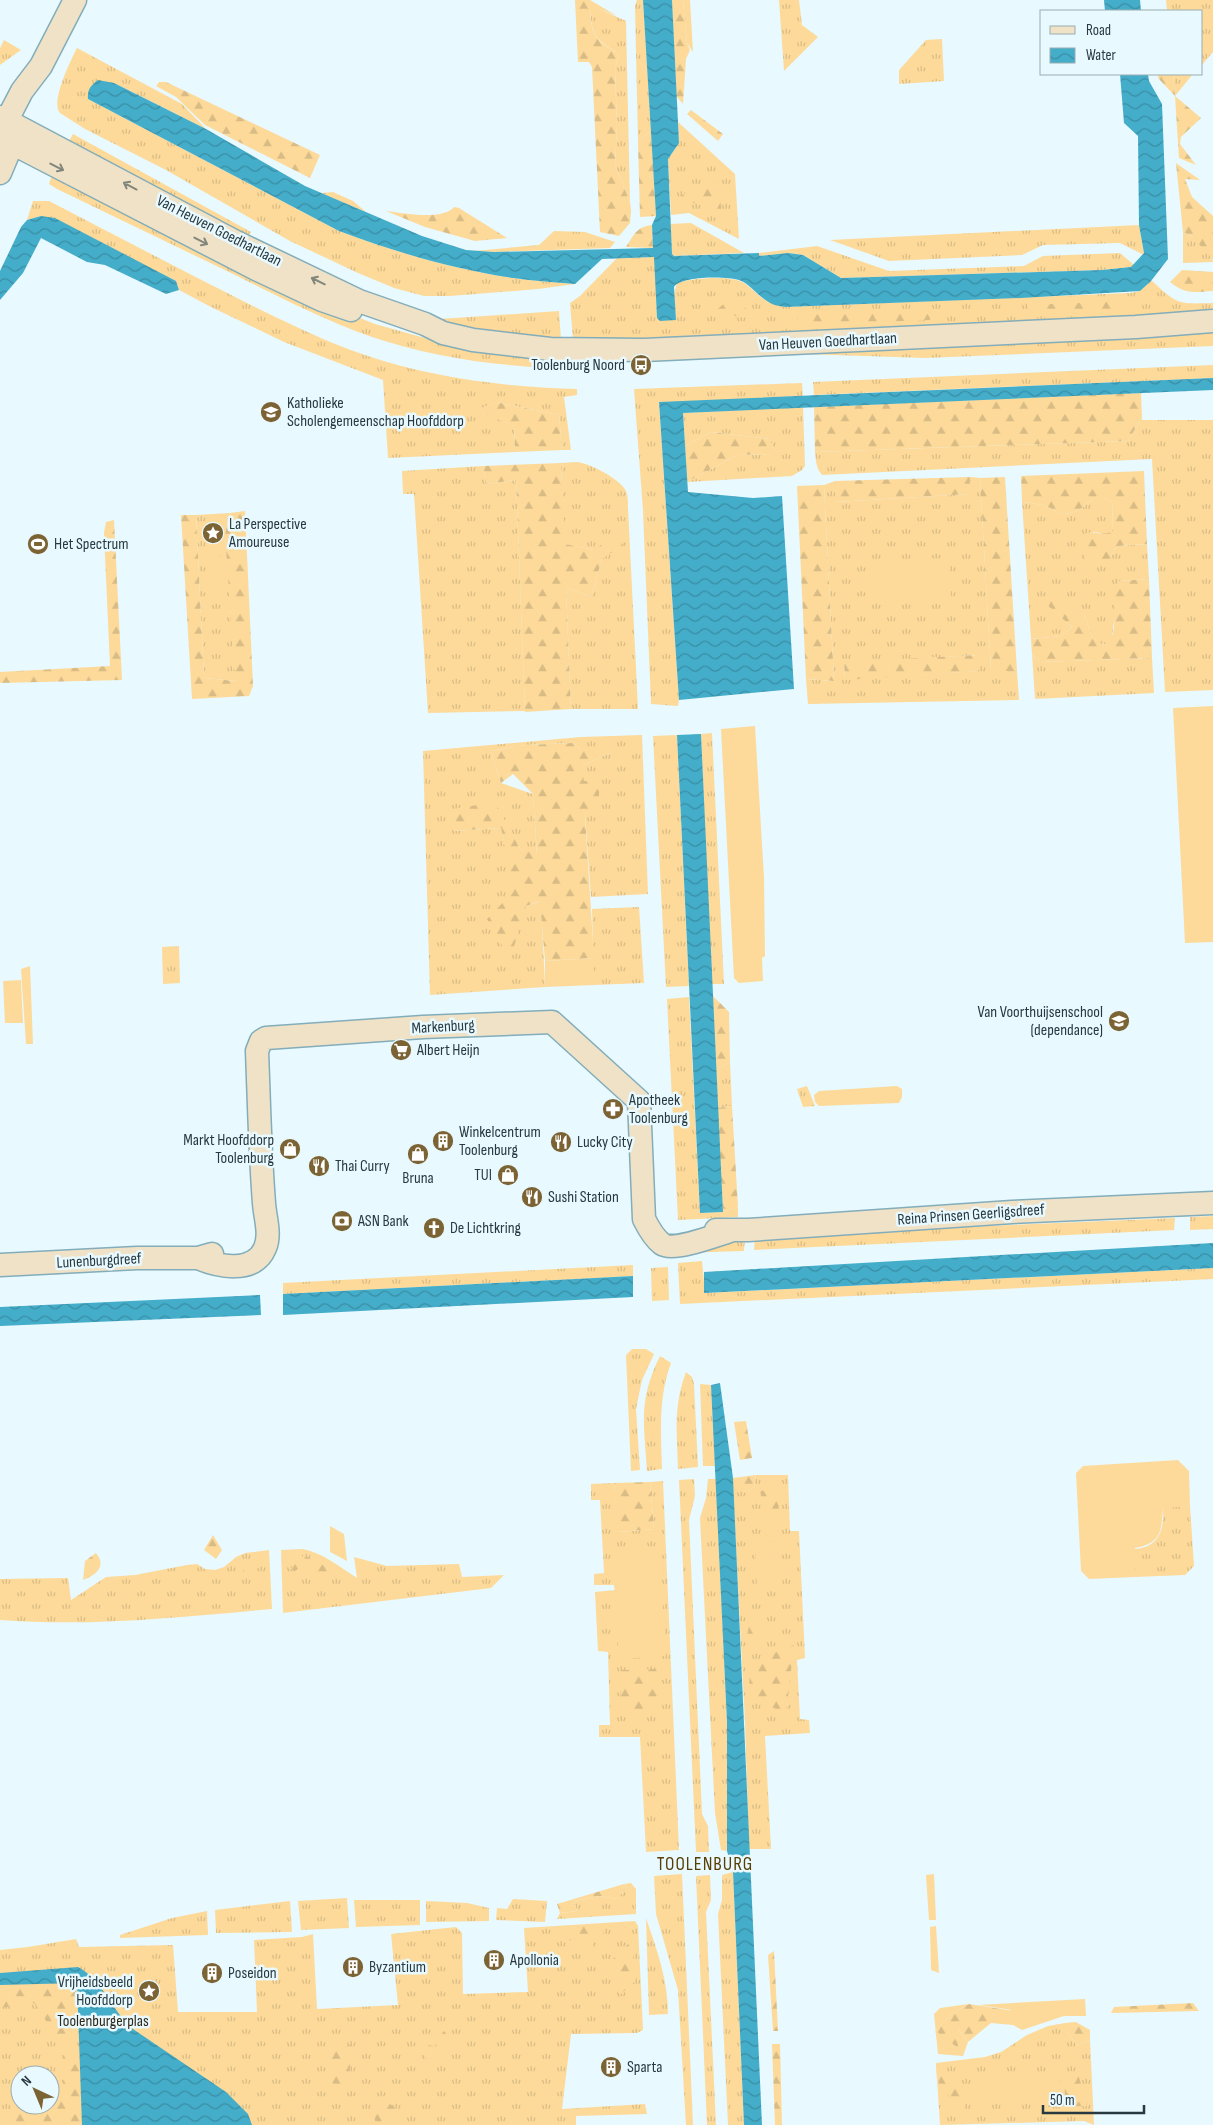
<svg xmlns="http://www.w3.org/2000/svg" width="1213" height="2125" font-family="'Sofia Sans Condensed',sans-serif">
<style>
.grass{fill:url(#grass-tufts);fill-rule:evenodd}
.forest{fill:url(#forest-firs)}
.garden{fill:#fdda99}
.water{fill:url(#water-waves)}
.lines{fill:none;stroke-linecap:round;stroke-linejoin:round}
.secondary-casing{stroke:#83adba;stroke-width:25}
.secondary{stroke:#f0e2c7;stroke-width:22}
.oneway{stroke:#82867c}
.labels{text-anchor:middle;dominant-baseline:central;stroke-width:5;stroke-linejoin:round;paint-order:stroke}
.street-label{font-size:16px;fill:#283a3f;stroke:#e8f9ff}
.poi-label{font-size:16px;fill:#283a3f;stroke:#e8f9ff;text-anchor:start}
.park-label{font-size:16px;fill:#322918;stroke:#e8f9ff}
.quarter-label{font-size:19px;letter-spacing:1px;fill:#583e00;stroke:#e8f9ff}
</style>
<defs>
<pattern id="grass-tufts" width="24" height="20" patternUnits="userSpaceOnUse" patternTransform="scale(1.25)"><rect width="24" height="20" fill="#fdda99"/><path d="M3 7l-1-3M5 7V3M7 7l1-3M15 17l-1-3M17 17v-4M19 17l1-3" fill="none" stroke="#d9bc85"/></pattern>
<pattern id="forest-firs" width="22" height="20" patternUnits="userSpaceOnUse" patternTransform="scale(1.25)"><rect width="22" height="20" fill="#fdda99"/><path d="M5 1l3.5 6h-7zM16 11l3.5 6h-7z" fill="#d9bc85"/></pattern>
<pattern id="water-waves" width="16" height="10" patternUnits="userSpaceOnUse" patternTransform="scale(1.25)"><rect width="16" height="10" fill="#44adc9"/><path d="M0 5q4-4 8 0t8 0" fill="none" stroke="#398ea5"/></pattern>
</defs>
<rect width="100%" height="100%" fill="#e8f9ff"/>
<path class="grass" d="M637 0H643L651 131 638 141 635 6Z
M683 0H690L693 52 687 43Z
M779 0H799L802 25 818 37 784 71Z
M1166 0H1213V52L1202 65V11H1167Z
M590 9H599L626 21 630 202 615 165 617 126 615 69 619 54C595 39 592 37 590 9Z
M942 39 944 81 899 84V70L926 40Z
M4 40 21 50 0 65V48Z
M77 48 182 104 206 129 114 83 88 99 339 231C395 252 453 269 513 278 534 281 555 282 575 284L538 289 450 296H424L394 288 358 273 290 241 166 170 85 129 60 113C50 102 71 60 77 48Z
M1173 74H1193L1175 96Z
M678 122 735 174 739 239 689 213 671 215 668 159 679 143Z
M73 134 251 232 246 240 69 141Z
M52 175 314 300 375 324 432 340 925 344 1213 332V346L925 358 804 354 684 360V355L654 357V361L620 362V369C536 370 450 364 369 336 322 319 277 296 231 273 173 245 115 217 57 189L49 184Z
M333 192 353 201 366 212 321 193Z
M33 201H49C115 235 181 270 247 303 286 322 324 341 365 355 433 378 505 387 577 389V395L564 397 571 450H562L559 415 496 402 478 410 514 426 515 452 388 458 383 380 284 342 211 307 179 290 176 281 41 216 27 220Z
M691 223 744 253 674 256 672 254 670 224Z
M1139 225 1144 253 1142 254 1120 243 1043 245 1022 255 889 261 830 240Z
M554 231 585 232 615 242 610 248 494 252 474 251 539 245Z
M1183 232C1194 237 1211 250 1213 262L1183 263Z
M817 246 889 271 1024 266 1043 256 1120 253 1134 265 1131 267 1102 270 841 278 803 255 788 253 759 256V253Z
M655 257 657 318 676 320 674 294 677 283C690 278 730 275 742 282 752 287 758 297 767 301 772 304 780 305 785 307L1130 293 1140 291 1151 280C1178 305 1177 304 1213 303V314L678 339 573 340 570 303 580 296 617 258Z
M559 311 561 340 486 336 403 313 439 319Z
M1213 365V378L814 395 813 382Z
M802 383 803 396 659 403 679 700 678 706 651 704 643 511 634 389Z
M803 407 805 466 802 470 792 476 687 482 737 455 775 454 770 439 711 432 685 446 683 413Z
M1142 417V420H1213V690L1165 692 1152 459 822 475C816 468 816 461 815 452L1128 441Z
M577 462C591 464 619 478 626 491 628 495 628 503 628 508L638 709H571L566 587 591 597 602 559 594 550 564 544 561 463Z
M483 466 487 484 516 480 525 711 428 713 414 494H403L402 471Z
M970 477 980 478 991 671H1017L1019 700 808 704 806 679 834 681 824 485 835 481 836 502 968 494ZM978 655V671L845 679 844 663Z
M1094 498H1105L1112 502 1113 531 1109 534 1093 532 1089 563H1102L1110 560 1113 551 1118 546 1147 544 1149 579 1119 581 1112 637 1108 643 1102 645 1092 637 1084 614 1046 603 1072 627 1061 636 1031 639 1022 502C1036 504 1048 504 1059 514 1075 514 1082 509 1094 498Z
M230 513 225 534 236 681 204 678 196 515Z
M1032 654 1040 662 1152 658 1154 693 1035 699Z
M712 733 724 984H711L701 734Z
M642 735 648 894 591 897 585 815 598 781H583L581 766 610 753 582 751 573 743 525 745 491 751 501 783 533 794 537 856 520 849 494 802 453 831 501 828 515 891 526 906 541 901 545 987 430 995 423 751 581 737Z
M677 735 689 986 666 987 653 736Z
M639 907 644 983 594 985 592 909Z
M179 946 180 983 163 984 162 947Z
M689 997 700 1213 723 1212 738 1207V1217L678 1220 667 999Z
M730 1062 732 1106 717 1108 715 1070Z
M807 1086 815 1106 803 1107 797 1089Z
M1213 1216V1229L1190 1230V1217Z
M1175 1218 1174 1230 754 1250 755 1236Z
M745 1237 744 1251 680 1253Z
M702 1261 705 1293 1213 1268V1279L680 1304 678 1263Z
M633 1265V1276L283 1294V1283Z
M668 1267 669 1300 652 1301 651 1268Z
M632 1349H646L654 1354 642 1380 636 1409 640 1470 631 1471 626 1355Z
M660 1356 671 1363C658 1398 661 1433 662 1469L647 1471C644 1424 638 1400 660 1356Z
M686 1372 692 1377 694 1384 698 1467 678 1469C677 1432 673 1407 686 1372Z
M700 1384 711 1385 715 1466H703Z
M756 1475H788L790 1531H799L805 1658 797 1660 800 1719 809 1720 810 1733 765 1736 771 1849H749L745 1722 733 1489 746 1492 754 1487Z
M694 1479 695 1496 689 1520 702 1814 708 1826 709 1852H696L679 1480Z
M708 1479H716L727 1722V1851L721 1850 715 1813 700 1518 706 1498Z
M663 1481 679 1850 646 1852 640 1737H599V1725H610L608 1652 598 1651 595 1592 615 1590 614 1585H594V1574L604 1573 600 1500H591V1484L614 1483 619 1532 654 1529 650 1482Z
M1190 1506 1194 1566 1185 1575 1135 1577V1549C1160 1547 1164 1529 1163 1507Z
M303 1549C323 1553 340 1567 357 1578L354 1557 387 1566 459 1564 462 1577 504 1575 491 1588 283 1613 281 1550Z
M269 1550 272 1609C182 1617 91 1627 0 1620V1579L68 1578 71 1600 106 1577 135 1575 187 1565 197 1564 205 1569 215 1570 224 1567 236 1557 245 1553Z
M733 1872 744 2125H728L718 1914 722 1900V1875Z
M682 1874 693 2125H686L678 1990 656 1914 654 1876Z
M710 1875 711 1900 706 1912 716 2125H707L696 1876Z
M631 1883 636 1889V1914L557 1919 560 1913 577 1911 574 1901 599 1896 617 1899 627 1887 624 1884Z
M347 1898 349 1928 301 1930 298 1901Z
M513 1899 547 1901 545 1922 496 1920 497 1908 507 1909Z
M354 1900H420V1925L356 1927Z
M290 1901 292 1932 216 1933 215 1910Z
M426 1901 467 1903 489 1908V1921L426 1922Z
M207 1911 208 1935 120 1938V1935L172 1918Z
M646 1918C657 1950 668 1980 668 2014L649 2015Z
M635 1921 638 1926 643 2030 637 2033 571 2034 562 2109 645 2104 647 2114 576 2116V2125H0V1950L28 1947 76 1939 79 1947 173 1945 178 2012H257L254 1940 302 1937 313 1934 317 2009 398 2005 391 1934 456 1927 462 1933 463 1994 528 1992 524 1928ZM20 2075H50V2105H20Z
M1065 2023V2030L1077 2045 1090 2040 1094 2125 1084 2121 940 2125 936 2063 985 2057 1001 2052 1027 2035 1048 2026Z"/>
<path class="forest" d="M575 0H590L617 16 599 9 590 10C592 37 595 40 619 54L615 69 617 126 615 165 630 202 631 211 630 223 619 236 600 232 592 67 589 62H578Z
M672 0H683L687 43 690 50 686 59 683 104 676 96Z
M1158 74H1173L1175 96 1201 118 1181 137 1180 144 1196 165 1179 158 1175 96 1158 78Z
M159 82H166L320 155 310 178 205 125 176 97 156 86Z
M691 110 723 134 718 141 687 114Z
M651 131 656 216 640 217 638 141Z
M1176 163 1200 180 1185 179 1192 197 1213 216V259L1191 236 1183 232Z
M716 175 722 212 677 198Z
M454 207 459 208 507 238 475 241 425 227 386 211C402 213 442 221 454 207Z
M652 225 653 248 626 247C634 235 636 227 652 225Z
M1182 270 1213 272V291C1194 292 1186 295 1170 282Z
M734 296 750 313 744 318 715 311Z
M1127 301 1125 309 1027 314 1028 305Z
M931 311 930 320 796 325 798 315Z
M1141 393 1142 417 1128 441 815 452 814 407Z
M496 402 559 415 562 450 515 452 514 426 477 410Z
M711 432 770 439 775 454 737 455 687 482 685 446Z
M561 463 564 522 572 533 565 544 594 550 619 532 623 545 602 559 591 597 566 587 571 709 525 712 516 480 487 484 483 466Z
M1144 471 1147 544 1118 546 1113 551 1109 564 1089 563 1085 560 1086 533C1095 531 1105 536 1113 531L1112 502 1105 498H1094C1082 509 1075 514 1059 514 1048 504 1036 504 1022 502L1021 476Z
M970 477 969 494 835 502V481Z
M1005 477 1017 671H991L980 478Z
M824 485 834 681 806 679 797 486Z
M245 511 253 686 249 696 192 699 181 515H196L204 678 235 681 225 534 230 513Z
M114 520 122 680 0 683V672L110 666 104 533 106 522Z
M1149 579 1152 658 1040 662 1032 654 1031 639 1061 636 1072 627 1045 603 1050 597 1084 614 1092 637 1103 645C1121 639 1111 607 1115 593 1116 589 1118 585 1119 581Z
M978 655 979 671 845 680 844 662Z
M573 743 582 751 608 746 610 753 581 766 584 781H599V812L585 816 594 958 545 961 540 901 526 906 510 960 487 919 514 891 501 828 453 831V809L495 802 520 849 537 855 533 794 513 774 501 783 491 751 525 745Z
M712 995 729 1012 730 1062 715 1070Z
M732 1106 738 1207 723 1212 717 1108Z
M746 1421 752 1458 740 1460 734 1422Z
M756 1475 754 1487 745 1493 733 1489V1478Z
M650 1482 654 1529 618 1532 614 1483Z
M777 1489 780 1521 768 1526 760 1491Z
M213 1535 222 1550 216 1559 204 1550Z
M96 1553C107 1566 96 1575 83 1580L85 1561Z
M304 1555 339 1574 333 1579 305 1564 295 1571 290 1569Z
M261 1559 266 1564 241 1577 244 1568Z
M751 1617 763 1626V1637L746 1640Z
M794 1645 786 1714 749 1696 750 1663Z
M659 1669 660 1712H621V1670Z
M624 1884 627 1887 617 1899 599 1896 574 1901 577 1911 560 1913 557 1904Z
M618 1924 604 1929 603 1938 593 1940 592 1955 576 1941 562 1939 561 1927Z
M632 1940 635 1981 620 1995 616 1983V1966L604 1968Z
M774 1951 778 2031H773L768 1955Z
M77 1983 79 2034 57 2037 34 2003 0 2008V1985Z
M1193 2003 1199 2011 1111 2013 1114 2007Z
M969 2004 1014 2011 991 2015V2023L968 2042 958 2029 959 2049 935 2032 951 2014Z
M1076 2022 1090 2030V2040L1077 2045 1065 2030V2023Z
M440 2028 455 2041 428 2068 423 2043 435 2047Z
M772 2044H780L782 2125H775Z
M351 2045 349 2087 328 2082 337 2066 326 2051Z
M79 2051 82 2125 6 2124 13 2094 20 2093V2105H50V2090L63 2088 64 2054Z
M936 2063 967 2087 964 2111 950 2098 937 2079Z
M1077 2070 1087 2106 1044 2107 1065 2097 1064 2079Z
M380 2097 397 2109 396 2123 393 2125H376L373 2111Z"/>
<path class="garden" d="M220 552 222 589 210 590 206 553Z
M950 558 951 600 869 603 868 561Z
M1213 706V942L1185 943 1173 708Z
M755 726 764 878 765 956 762 958 763 981 739 983 734 978 721 729Z
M594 958V985L545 987V961Z
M30 966 33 1044H26L21 969Z
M21 980 23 1023H5L3 981Z
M897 1086 902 1089V1097L899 1103 819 1106 815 1102 814 1095 819 1091Z
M1178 1460 1189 1471 1190 1506 1163 1508C1161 1531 1162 1543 1135 1548V1577L1089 1579 1081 1571 1076 1473 1083 1466Z
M330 1526 344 1534 347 1561 330 1552Z
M780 1541 783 1590 757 1591 755 1542Z
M659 1547 666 1656 619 1659 612 1550Z
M934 1874 936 1920H929L926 1875Z
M936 1926 939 1973 931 1970 930 1927Z
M1085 1999 1086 2016H1064L1022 2030 1013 2025 991 2023V2015L1012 2010 978 2005Z
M969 2004 951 2014 936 2031 958 2048 957 2028 968 2042 963 2056 938 2054 934 2014 940 2008Z
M1060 2072 1061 2101 975 2105 974 2076Z"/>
<path class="water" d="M643 0H672L679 143 668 159 672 254 674 256 759 253V256L788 253 803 255 841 278 1102 270 1131 267 1144 253 1139 225 1138 136 1124 123 1120 74H1148L1149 81 1162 104 1168 259 1151 281 1140 291 1021 298 785 307C779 306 772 305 767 301 757 295 750 284 739 280 726 276 681 276 674 287L676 320 660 321 657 318 654 257 602 259 575 284C555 282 534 281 513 278 453 269 395 252 339 231L88 99C87 90 91 85 98 80L114 83 206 129 305 186 422 236 466 250 494 252 653 248 652 225 656 216Z
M1104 0H1140L1141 11H1105Z
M41 216 55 218 176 281 179 290 166 294 105 265 87 262 41 238 23 273 0 300V271L21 227 27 220Z
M1213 378V390L683 413 688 492 753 498 782 496 794 689 679 700 659 402Z
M701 734 723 1212 700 1213 677 735Z
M1213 1243V1268L704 1293V1272Z
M633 1276V1297L283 1315V1294Z
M260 1295 261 1315 0 1326V1307Z
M720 1383 733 1478 762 2125H744L733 1872 727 1851V1722L711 1385Z
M78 1967C101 1979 112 2009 130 2027L226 2092 248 2114 252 2125H82L77 1983 0 1985V1973Z"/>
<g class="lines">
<g class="secondary-casing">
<path id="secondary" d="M0 117 236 242 359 301 425 324 443 333 473 340 550 349 644 350 1136 327 1213 321
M3 135 7 120 22 91 41 66 75 0
M0 137 256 269 322 300 351 310
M0 173 18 130
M716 1230H748L1012 1212 1213 1203
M198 1258C219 1267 254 1274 265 1248 271 1234 265 1218 264 1203 260 1153 259 1102 257 1051L261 1041 266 1038 423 1027 552 1022 639 1101 644 1219C648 1227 654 1238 662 1244 673 1252 717 1235 730 1231
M0 1265 137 1258H198L212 1254"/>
</g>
<use href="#secondary" class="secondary"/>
</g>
<defs><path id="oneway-shaft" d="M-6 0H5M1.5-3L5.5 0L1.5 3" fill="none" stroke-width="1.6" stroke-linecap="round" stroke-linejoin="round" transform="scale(1.25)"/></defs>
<g class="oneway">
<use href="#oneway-shaft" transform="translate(57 167) rotate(27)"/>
<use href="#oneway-shaft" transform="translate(130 186) rotate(-152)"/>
<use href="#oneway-shaft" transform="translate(201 241) rotate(27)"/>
<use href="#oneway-shaft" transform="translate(318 281) rotate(-154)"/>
</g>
<defs>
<g id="bus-disc" transform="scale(1.125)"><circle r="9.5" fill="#7c6334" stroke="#e8f9ff"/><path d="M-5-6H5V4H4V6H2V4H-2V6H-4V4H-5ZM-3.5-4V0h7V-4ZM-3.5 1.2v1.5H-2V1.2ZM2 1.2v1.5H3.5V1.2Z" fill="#fff"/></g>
<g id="school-disc" transform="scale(1.125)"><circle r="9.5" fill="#7c6334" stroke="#e8f9ff"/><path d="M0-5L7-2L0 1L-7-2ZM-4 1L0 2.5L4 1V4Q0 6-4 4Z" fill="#fff"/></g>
<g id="sight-disc" transform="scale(1.125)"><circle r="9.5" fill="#7c6334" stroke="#e8f9ff"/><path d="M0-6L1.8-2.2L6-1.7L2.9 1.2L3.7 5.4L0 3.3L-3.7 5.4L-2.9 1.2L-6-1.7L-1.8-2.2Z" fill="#fff"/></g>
<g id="stadium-disc" transform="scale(1.125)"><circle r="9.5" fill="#7c6334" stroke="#e8f9ff"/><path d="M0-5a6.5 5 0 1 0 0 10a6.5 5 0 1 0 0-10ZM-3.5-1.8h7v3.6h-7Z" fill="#fff"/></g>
<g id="supermarket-disc" transform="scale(1.125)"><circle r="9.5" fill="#7c6334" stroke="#e8f9ff"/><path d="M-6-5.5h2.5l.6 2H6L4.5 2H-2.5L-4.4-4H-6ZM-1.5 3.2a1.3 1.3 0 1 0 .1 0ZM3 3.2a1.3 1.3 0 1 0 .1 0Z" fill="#fff"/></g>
<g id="pharmacy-disc" transform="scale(1.125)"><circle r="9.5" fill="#7c6334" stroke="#e8f9ff"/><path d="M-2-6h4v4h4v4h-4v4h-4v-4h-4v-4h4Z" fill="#fff"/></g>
<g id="building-disc" transform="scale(1.125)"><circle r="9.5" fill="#7c6334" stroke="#e8f9ff"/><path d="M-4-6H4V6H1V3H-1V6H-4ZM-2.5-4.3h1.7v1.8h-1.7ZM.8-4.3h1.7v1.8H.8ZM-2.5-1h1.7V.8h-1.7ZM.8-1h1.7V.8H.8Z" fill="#fff"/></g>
<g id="restaurant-disc" transform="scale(1.125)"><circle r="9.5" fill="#7c6334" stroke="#e8f9ff"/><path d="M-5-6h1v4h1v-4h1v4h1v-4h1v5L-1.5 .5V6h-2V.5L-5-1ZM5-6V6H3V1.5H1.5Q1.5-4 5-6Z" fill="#fff"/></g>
<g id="shop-disc" transform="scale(1.125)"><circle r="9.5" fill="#7c6334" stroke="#e8f9ff"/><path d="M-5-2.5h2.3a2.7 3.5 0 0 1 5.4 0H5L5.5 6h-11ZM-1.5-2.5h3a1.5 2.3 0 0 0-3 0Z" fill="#fff"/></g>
<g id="bank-disc" transform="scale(1.125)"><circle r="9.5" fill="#7c6334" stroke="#e8f9ff"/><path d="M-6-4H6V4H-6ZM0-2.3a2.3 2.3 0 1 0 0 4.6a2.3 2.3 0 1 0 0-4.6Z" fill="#fff"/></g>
<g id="church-disc" transform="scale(1.125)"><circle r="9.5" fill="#7c6334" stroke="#e8f9ff"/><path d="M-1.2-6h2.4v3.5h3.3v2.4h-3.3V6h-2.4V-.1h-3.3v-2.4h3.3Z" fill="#fff"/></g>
</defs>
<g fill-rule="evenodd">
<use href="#bus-disc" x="641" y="365"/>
<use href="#school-disc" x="271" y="412"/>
<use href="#sight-disc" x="213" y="533"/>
<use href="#stadium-disc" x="38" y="544"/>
<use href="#school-disc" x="1119" y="1021"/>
<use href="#supermarket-disc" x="401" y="1050"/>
<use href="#pharmacy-disc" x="613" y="1109"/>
<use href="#building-disc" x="443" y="1141"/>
<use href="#restaurant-disc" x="561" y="1142"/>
<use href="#shop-disc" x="290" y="1149"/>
<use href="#shop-disc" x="418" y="1154"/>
<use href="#restaurant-disc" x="319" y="1166"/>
<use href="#shop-disc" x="508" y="1175"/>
<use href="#restaurant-disc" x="532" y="1197"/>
<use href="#bank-disc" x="342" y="1221"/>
<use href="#church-disc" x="434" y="1228"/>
<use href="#building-disc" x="494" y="1960"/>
<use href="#building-disc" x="353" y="1967"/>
<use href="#building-disc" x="212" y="1973"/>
<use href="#sight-disc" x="149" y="1991"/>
<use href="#building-disc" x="611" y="2067"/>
</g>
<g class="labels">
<g class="street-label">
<text transform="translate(219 231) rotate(27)">Van Heuven Goedhartlaan</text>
<text transform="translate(828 342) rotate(-3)">Van Heuven Goedhartlaan</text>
<text transform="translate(443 1027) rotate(-3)">Markenburg</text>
<text transform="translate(971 1215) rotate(-4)">Reina Prinsen Geerligsdreef</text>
<text transform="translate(99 1261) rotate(-3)">Lunenburgdreef</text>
</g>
<g class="poi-label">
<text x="625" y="365" text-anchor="end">Toolenburg Noord</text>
<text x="287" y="403">Katholieke<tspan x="287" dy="18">Scholengemeenschap Hoofddorp</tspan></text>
<text x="229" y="524">La Perspective<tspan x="229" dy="18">Amoureuse</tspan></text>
<text x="54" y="544">Het Spectrum</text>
<text x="1103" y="1012" text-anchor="end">Van Voorthuijsenschool<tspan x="1103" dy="18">(dependance)</tspan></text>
<text x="417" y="1050">Albert Heijn</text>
<text x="629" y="1100">Apotheek<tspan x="629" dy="18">Toolenburg</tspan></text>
<text x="459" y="1132">Winkelcentrum<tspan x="459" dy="18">Toolenburg</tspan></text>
<text x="274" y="1140" text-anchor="end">Markt Hoofddorp<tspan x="274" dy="18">Toolenburg</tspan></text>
<text x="577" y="1142">Lucky City</text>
<text x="335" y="1166">Thai Curry</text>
<text x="492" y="1175" text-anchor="end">TUI</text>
<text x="418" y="1178" text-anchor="middle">Bruna</text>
<text x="548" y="1197">Sushi Station</text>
<text x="358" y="1221">ASN Bank</text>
<text x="450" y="1228">De Lichtkring</text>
<text x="510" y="1960">Apollonia</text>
<text x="369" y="1967">Byzantium</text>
<text x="228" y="1973">Poseidon</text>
<text x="133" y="1982" text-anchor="end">Vrijheidsbeeld<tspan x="133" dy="18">Hoofddorp</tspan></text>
<text x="627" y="2067">Sparta</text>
</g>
<g class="park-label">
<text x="103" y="2021">Toolenburgerplas</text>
</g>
<g class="quarter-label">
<text x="705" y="1864">TOOLENBURG</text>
</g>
</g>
<rect x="1040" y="10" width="162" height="65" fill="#e8f9ff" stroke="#9badb2"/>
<rect x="1050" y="26" width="25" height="8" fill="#f0e2c7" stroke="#9badb2"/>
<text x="1086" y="35" font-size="15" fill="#283a3f">Road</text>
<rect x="1050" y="48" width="25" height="15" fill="url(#water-waves)" stroke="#9badb2"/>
<text x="1086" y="60" font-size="15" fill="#283a3f">Water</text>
<g transform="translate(35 2090) rotate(316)"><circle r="24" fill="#e8f9ff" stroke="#9badb2"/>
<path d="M0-4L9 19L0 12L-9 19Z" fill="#7c6334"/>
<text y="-8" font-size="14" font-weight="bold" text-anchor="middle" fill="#283a3f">N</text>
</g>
<path d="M1043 2105v8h101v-8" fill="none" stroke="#283a3f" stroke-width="2.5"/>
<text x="1050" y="2105" font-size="15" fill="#283a3f" stroke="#e8f9ff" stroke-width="4" paint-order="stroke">50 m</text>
</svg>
